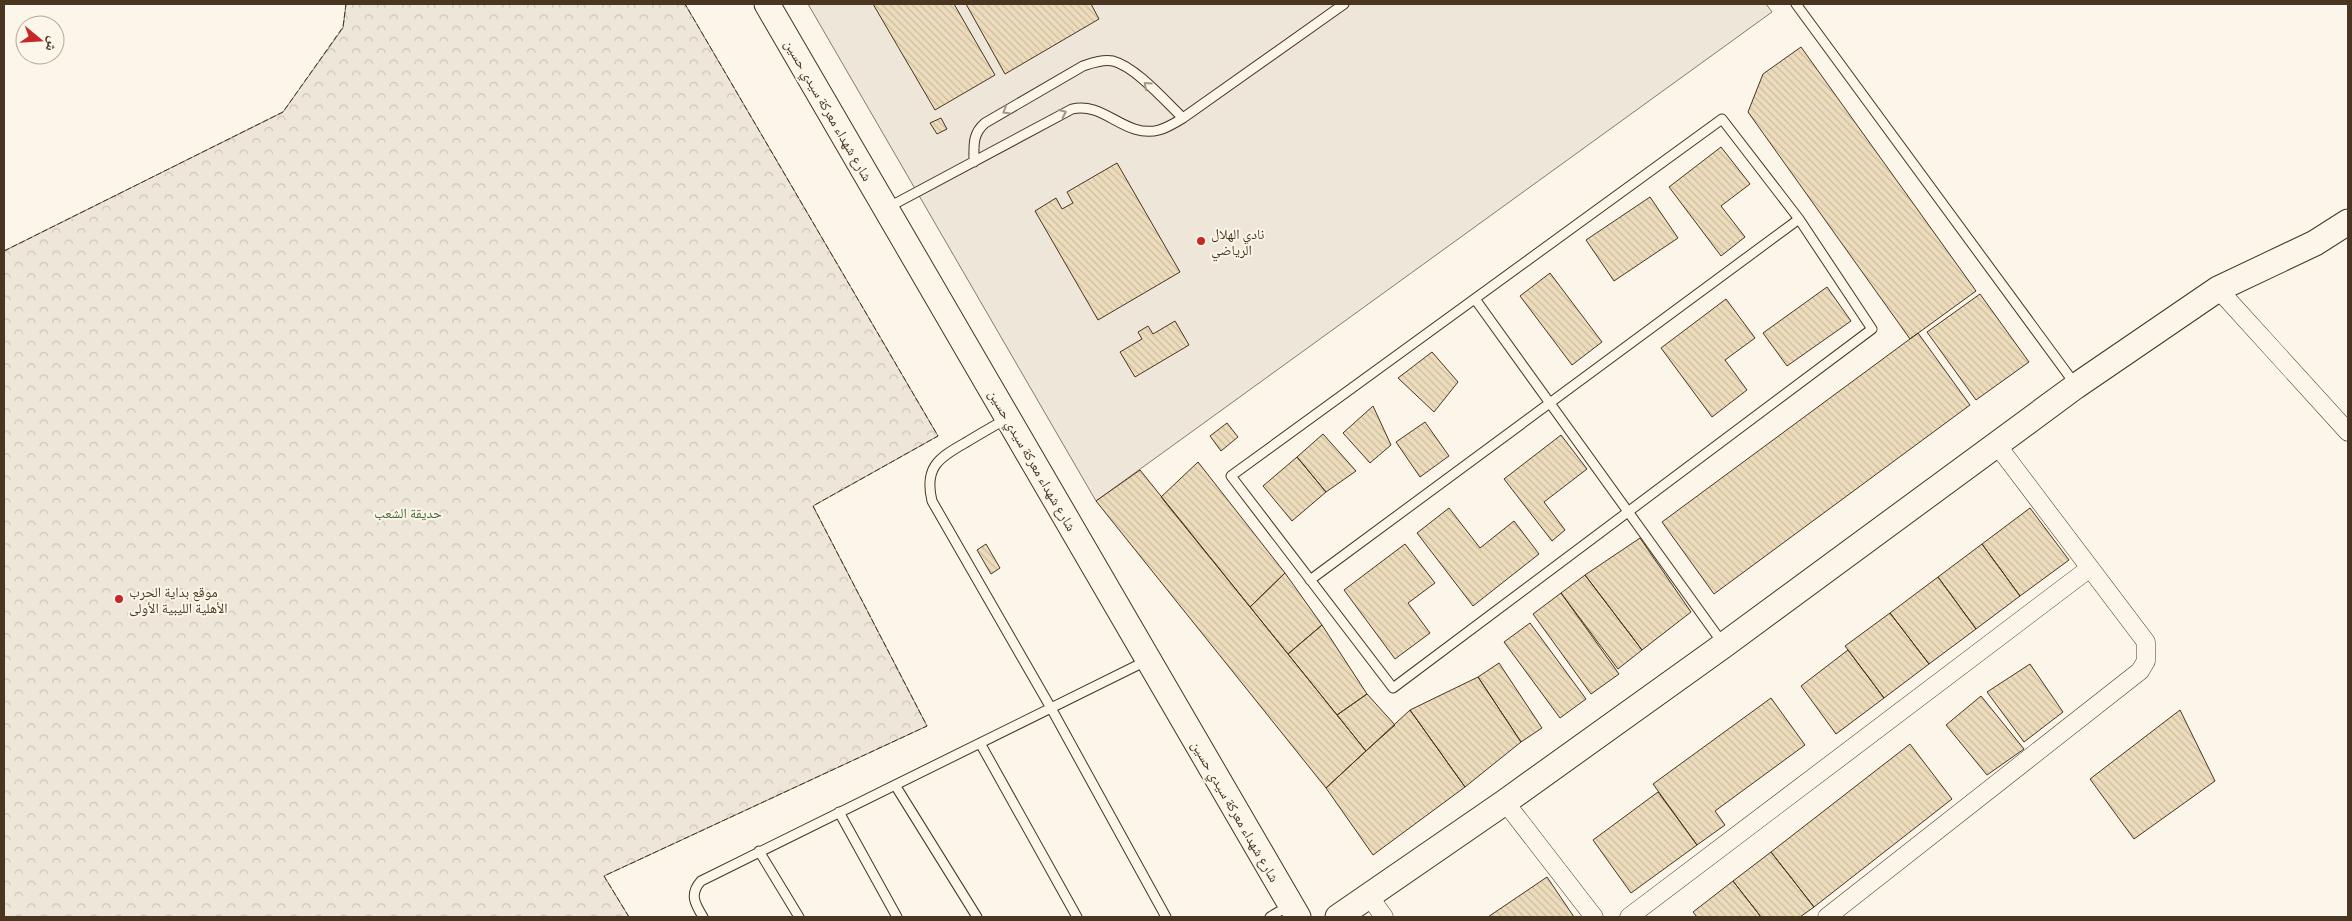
<svg xmlns="http://www.w3.org/2000/svg" width="2352" height="921" font-family="'Titillium Web','Noto Naskh Arabic',sans-serif">
<style>
.forest{fill:url(#forest-crowns);stroke:#887966}
.garden{fill:#ede6d9;stroke:#887966}
.building{fill:url(#building-back-hatch);stroke:#4a3520}
.lines{fill:none;stroke-linecap:round;stroke-linejoin:round}
.lane-casing{stroke:#4a3520;stroke-width:11}
.street-casing{stroke:#4a3520;stroke-width:19}
.secondary-casing{stroke:#4a3520;stroke-width:27}
.lane{stroke:#fbf6e9;stroke-width:9}
.street{stroke:#fbf6e9;stroke-width:18}
.secondary{stroke:#fbf6e9;stroke-width:25}
.fence{stroke:#4a3520;stroke-width:1;stroke-dasharray:6 2.5;stroke-linecap:butt}
.oneway{stroke:#a29684}
.poi-dot{fill:#c62828;stroke:#fbf6e9;stroke-width:2}
.labels{text-anchor:middle;dominant-baseline:central;stroke-width:4;stroke-linejoin:round;paint-order:stroke}
.street-label{font-size:14px;fill:#4a3520;stroke:#fbf6e9}
.poi-label{font-size:14px;fill:#4a3520;stroke:#fbf6e9;text-anchor:start}
.park-label{font-size:14px;fill:#436837;stroke:#fbf6e9}
</style>
<defs>
<pattern id="forest-crowns" width="20" height="18" patternUnits="userSpaceOnUse" patternTransform="scale(1.25)"><rect width="20" height="18" fill="#ede6d9"/><path d="M2 6a3 3 0 1 1 6 0M12 15a3 3 0 1 1 6 0" fill="none" stroke="#cdc6ba"/></pattern>
<pattern id="building-back-hatch" width="6" height="6" patternUnits="userSpaceOnUse" patternTransform="scale(1.25)"><rect width="6" height="6" fill="#ecdcbc"/><path d="M-1 5l2 2M0 0l6 6M5-1l2 2" fill="none" stroke="#ccbda1"/></pattern>
</defs>
<rect width="100%" height="100%" fill="#fbf6e9"/>
<path class="forest" d="M346 4H685L938 436 813 506 927 726 604 876 629 917H4V251L283 112 343 28Z"/>
<path class="garden" d="M808 4H1766L1772 12 1096 501Z"/>
<path class="building" d="M873 4H954L995 75 935 110Z
M966 4H1091L1099 19 1005 74Z
M1801 47 1976 291 1910 339 1748 112 1763 74Z
M941 118 947 129 937 134 930 123Z
M1721 147 1750 184 1721 206 1745 237 1721 256 1669 187Z
M1117 163 1180 272 1098 320 1035 211 1056 198 1062 209 1073 203 1067 192Z
M1650 197 1678 238 1614 281 1586 240Z
M1550 273 1602 342 1572 365 1520 296Z
M1827 287 1851 321 1787 366 1763 333Z
M1980 294 2029 362 1976 400 1927 332Z
M1726 299 1755 338 1725 360 1747 390 1712 417 1661 348Z
M1175 321 1189 345 1135 377 1120 352 1142 339 1138 332 1148 326 1153 334Z
M1918 333 1970 405 1714 594 1662 522Z
M1432 352 1458 382 1434 412 1398 378Z
M1373 406 1391 445 1370 463 1343 433Z
M1425 422 1449 456 1420 477 1396 442Z
M1227 423 1238 437 1221 451 1210 436Z
M1323 434 1356 471 1326 492 1297 457Z
M1561 435 1587 469 1544 502 1565 530 1552 541 1504 479Z
M1297 457 1326 492 1292 521 1263 486Z
M1198 462 1285 573 1250 607 1161 497Z
M1140 470 1366 751 1326 788 1096 501Z
M1449 508 1480 548 1514 521 1539 554 1473 606 1417 533Z
M2030 508 2069 560 2020 596 1982 544Z
M1640 538 1691 612 1642 650 1585 575Z
M986 544 1000 568 991 574 977 550Z
M1405 544 1435 583 1408 603 1430 633 1395 659 1344 590Z
M1982 544 2020 596 1976 629 1938 577Z
M1285 573 1322 625 1288 654 1250 607Z
M1585 575 1642 650 1618 669 1561 593Z
M1938 577 1976 629 1929 664 1890 613Z
M1561 593 1619 674 1591 694 1533 614Z
M1890 613 1929 664 1884 698 1845 646Z
M1530 623 1586 699 1560 718 1504 642Z
M1322 625 1367 694 1337 715 1288 654Z
M1848 650 1884 698 1836 734 1801 686Z
M1499 663 1542 728 1521 742 1478 677Z
M2030 664 2063 712 2024 742 1987 692Z
M1478 677 1521 742 1465 787 1410 710Z
M1367 694 1395 725 1366 751 1337 715Z
M1981 696 2024 749 1987 775 1946 725Z
M1771 698 1805 745 1715 811 1725 825 1697 845 1653 784Z
M1410 710 1465 787 1373 855 1326 788Z
M2180 710 2215 781 2134 839 2090 779Z
M1910 744 1952 799 1814 907 1771 852Z
M1658 792 1697 845 1631 893 1593 840Z
M1771 852 1814 907 1800 917H1761L1733 881Z
M1547 877 1574 917H1488Z
M1733 881 1761 917H1697L1693 912Z"/>
<g class="lines">
<g class="lane-casing">
<path id="lane" d="M1796 4 2075 384
M1722 119 1799 219 1872 329 1393 688 1231 476Z
M974 162C974 146 972 134 985 123L1083 66C1092 63 1103 59 1113 61 1136 67 1166 102 1183 118
M887 208 1072 109C1104 101 1125 139 1159 130 1167 128 1175 123 1183 118L1344 4
M1475 299 1724 645
M1006 419C992 427 978 435 965 443 938 458 924 468 932 501L1051 708 1166 917
M1310 580 1799 219
M980 743 1077 917
M895 785 977 917
M839 812 897 917
M759 851 799 917
M703 917C695 904 689 894 701 881L1148 660
M1270 917 1290 905"/>
</g>
<g class="street-casing">
<path id="street" d="M2218 289 2348 432
M1505 802 1594 917
M1369 896 1384 917
M1629 917 2090 568
M1827 917 2140 671 2146 661V642L1997 445"/>
</g>
<g class="secondary-casing">
<path id="secondary" d="M767 4 1298 917
M1338 917 1505 802 1724 645 2076 386 2218 289 2315 243 2348 222"/>
</g>
<use href="#lane" class="lane"/>
<use href="#street" class="street"/>
<use href="#secondary" class="secondary"/>
<path class="fence" d="M4 251 283 112 343 27 346 4
M629 917 604 876 927 726 813 506 938 436 685 4"/>
</g>
<defs><path id="oneway-chevron" d="M-2-3.5L2.5 0L-2 3.5" fill="none" stroke-width="1.6" stroke-linecap="round" stroke-linejoin="round" transform="scale(1.25)"/></defs>
<g class="oneway">
<use href="#oneway-chevron" transform="translate(1147 85) rotate(-138)"/>
<use href="#oneway-chevron" transform="translate(1006 111) rotate(150)"/>
<use href="#oneway-chevron" transform="translate(1063 113) rotate(-25)"/>
</g>
<g class="poi-dot">
<circle cx="1201" cy="241" r="5"/>
<circle cx="119" cy="599" r="5"/>
</g>
<g class="labels">
<g class="street-label">
<text transform="translate(829 110) rotate(60)">شارع شهداء معركة سيدي حسين</text>
<text transform="translate(1033 460) rotate(60)">شارع شهداء معركة سيدي حسين</text>
<text transform="translate(1236 811) rotate(60)">شارع شهداء معركة سيدي حسين</text>
</g>
<g class="poi-label">
<text x="1211" y="233">نادي الهلال<tspan x="1211" dy="16">الرياضي</tspan></text>
<text x="129" y="591">موقع بداية الحرب<tspan x="129" dy="16">الأهلية الليبية الأولى</tspan></text>
</g>
<g class="park-label">
<text x="408" y="512">حديقة الشعب</text>
</g>
</g>
<rect width="2352" height="921" fill="none" stroke="#4a3520" stroke-width="10"/>
<g transform="translate(40 40) rotate(108)"><circle r="24" fill="#fbf6e9" stroke="#b4a999"/>
<path d="M0-4L9 19L0 12L-9 19Z" fill="#c62828"/>
<text y="-8" font-size="14" font-weight="bold" text-anchor="middle" fill="#4a3520">ش</text>
</g>
</svg>
